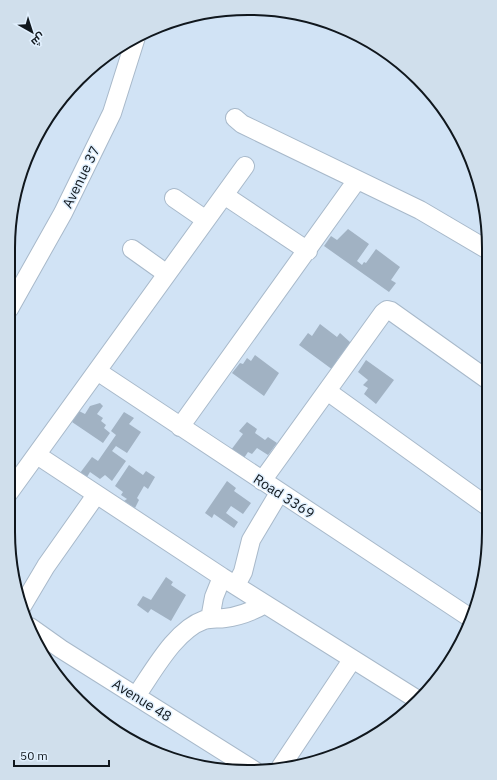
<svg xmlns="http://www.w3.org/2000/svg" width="497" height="780" font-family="'IBM Plex Sans',Cairo,sans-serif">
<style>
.building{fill:#a1b2c3}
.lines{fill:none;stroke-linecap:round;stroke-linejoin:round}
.minor-casing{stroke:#a8b9ca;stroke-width:20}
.minor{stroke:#fff;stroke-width:18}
.labels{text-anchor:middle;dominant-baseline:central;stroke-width:3;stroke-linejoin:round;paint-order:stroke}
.street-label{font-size:14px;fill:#10171d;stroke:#e1f0fe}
.rim{fill:none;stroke:#10171d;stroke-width:2}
</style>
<rect width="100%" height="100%" fill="#d1e3f5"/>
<path class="building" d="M348 229 369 244 357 261 362 265 364 262 366 263 376 249 400 267 391 280 396 283 389 292 324 246 331 236 337 240Z
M320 324 337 337 340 333 351 343 337 360 339 362 333 370 299 345 308 333 312 336Z
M255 355 279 373 264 396 232 373 240 363 243 364 247 358 251 361Z
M366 360 394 380 376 404 364 394 368 388 363 385 368 380 358 372Z
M100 403 103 406 97 414 103 418 101 421 106 425 104 428 110 433 103 443 72 422 79 411 85 414 90 406Z
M124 412 134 418 129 424 141 432 127 453 116 446 112 451 126 461 112 481 105 475 100 479 90 472 87 477 80 473 92 457 98 461 116 435 111 431Z
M247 422 257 429 255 433 265 440 268 437 277 443 268 455 257 448 252 454 248 452 244 458 231 450 243 434 239 431Z
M129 465 143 475 146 471 155 477 148 489 144 486 137 498 139 500 135 508 124 501 127 499 121 495 123 492 115 486Z
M227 481 236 488 234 491 251 503 243 514 231 506 226 513 238 522 234 528 214 514 212 518 205 513Z
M166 577 173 582 171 585 186 595 171 621 151 609 148 613 137 605 143 596 151 600Z"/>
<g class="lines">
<g class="minor-casing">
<path id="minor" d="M235 118 242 124 420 210 488 250
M224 195 308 251
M174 198 206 220
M132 249 167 274
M9 309 63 213 112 113 136 37
M97 371 472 619
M327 391 487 506
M180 427 357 180
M37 455 222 577 418 700
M262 481 383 313 387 310 391 311 488 380
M8 494 245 166
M236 585 243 572 251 540 279 493
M21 608 46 566 96 495
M210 619 214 597 222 577
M30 627 61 649 255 771
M136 696C153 672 175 630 204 620 211 618 218 619 225 618 240 616 253 611 265 604
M280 768 352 660"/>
</g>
<use href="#minor" class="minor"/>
</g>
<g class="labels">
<g class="street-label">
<text transform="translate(81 177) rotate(-64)">Avenue 37</text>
<text transform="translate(284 496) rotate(33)">Road 3369</text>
<text transform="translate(142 700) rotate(32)">Avenue 48</text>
</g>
</g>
<path d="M0 0H497V780H0ZM248 15H249A233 233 0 0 1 482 248V532A233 233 0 0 1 249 765H248A233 233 0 0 1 15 532V248A233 233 0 0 1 248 15Z" fill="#d0dfec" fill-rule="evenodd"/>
<path class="rim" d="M248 15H249A233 233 0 0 1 482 248V532A233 233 0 0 1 249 765H248A233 233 0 0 1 15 532V248A233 233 0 0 1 248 15Z"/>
<g transform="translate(32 32) rotate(141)" stroke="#e1f0fe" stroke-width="3" paint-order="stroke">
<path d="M0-3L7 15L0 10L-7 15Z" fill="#10171d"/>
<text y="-6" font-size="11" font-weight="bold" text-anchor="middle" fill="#10171d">ش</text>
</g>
<path d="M14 760v6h95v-6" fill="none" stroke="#10171d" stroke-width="2"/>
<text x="20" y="760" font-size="12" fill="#10171d" stroke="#e1f0fe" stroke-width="3" paint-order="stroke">50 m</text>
</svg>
